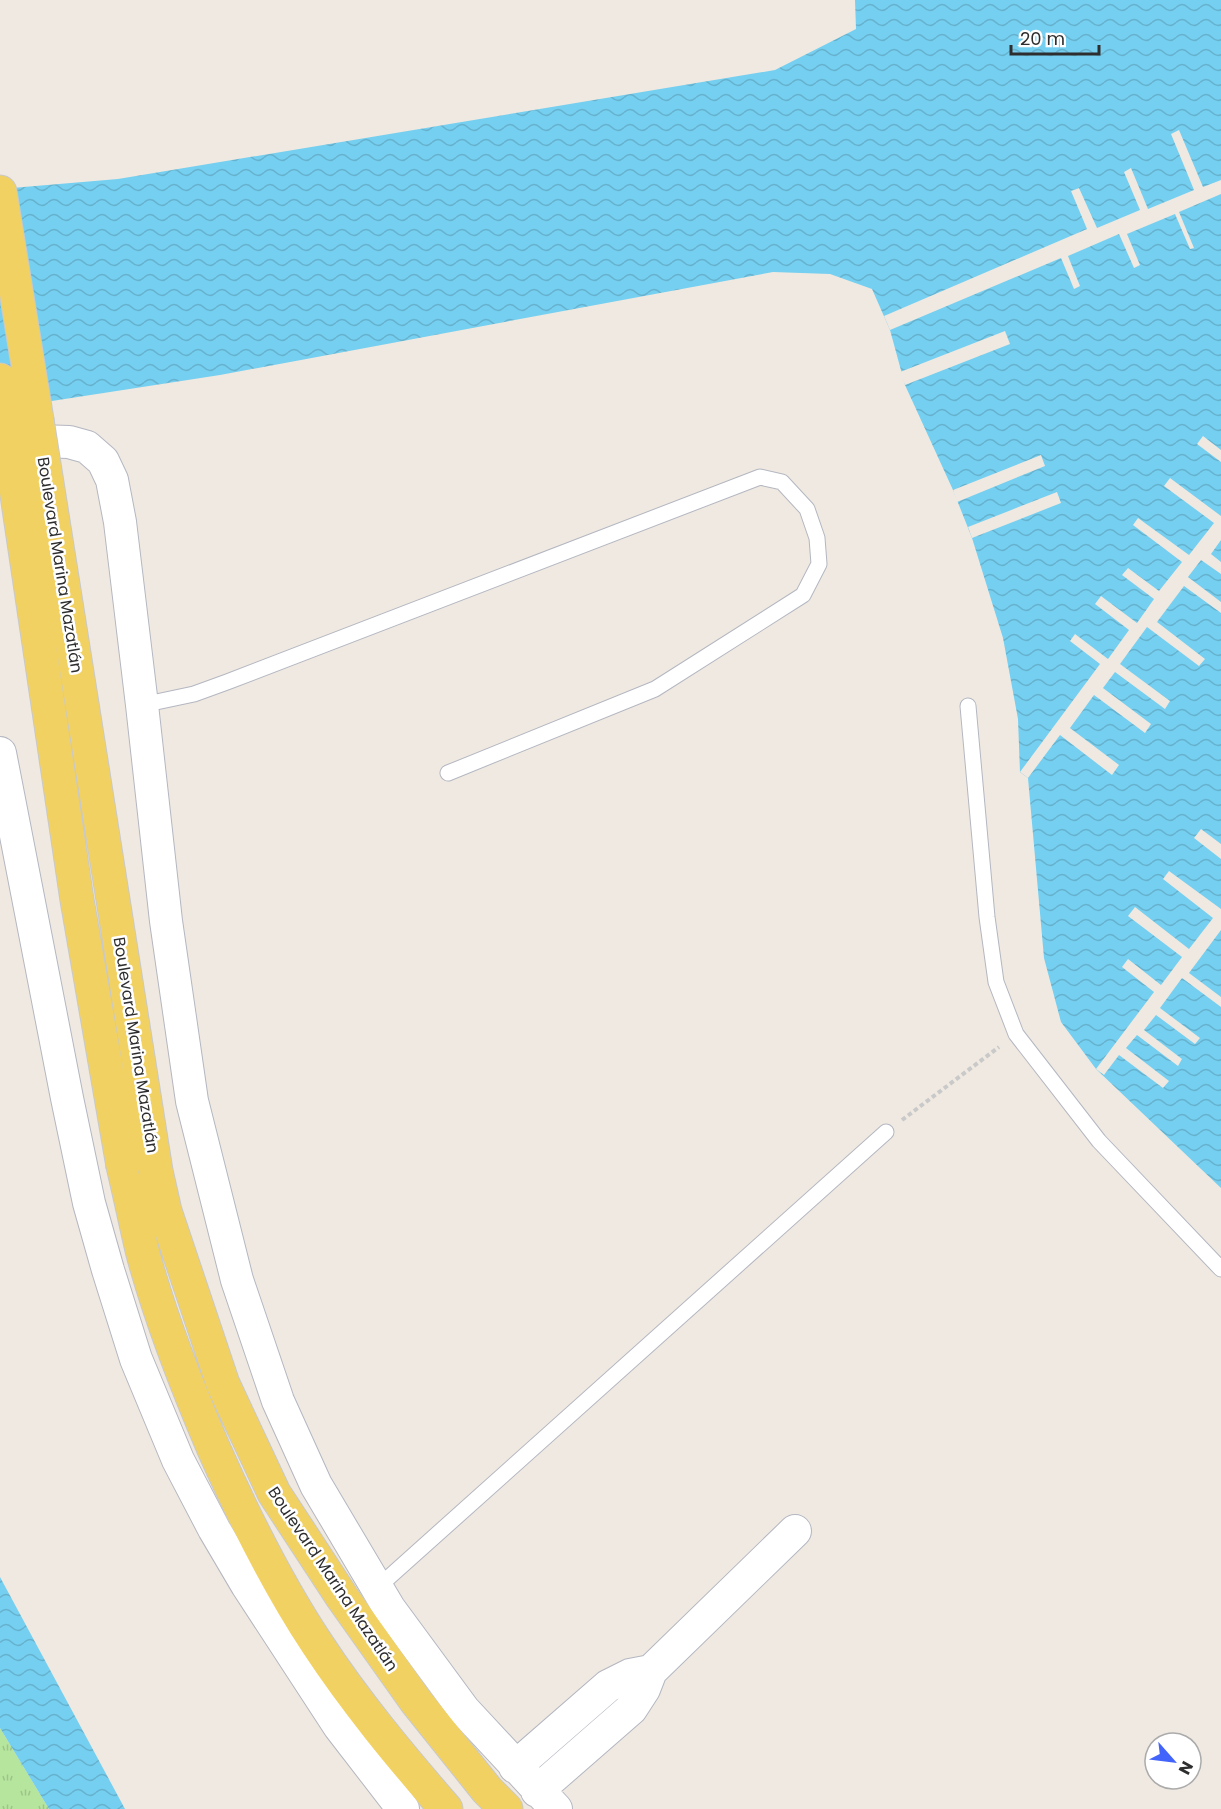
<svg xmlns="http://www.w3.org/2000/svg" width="1221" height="1809" font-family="Poppins,sans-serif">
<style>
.grass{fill:url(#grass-tufts)}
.water{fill:url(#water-waves)}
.pier{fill:#efe9e1}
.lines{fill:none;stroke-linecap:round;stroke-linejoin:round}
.lane-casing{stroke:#b4b7c1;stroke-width:17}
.street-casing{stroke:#b4b7c1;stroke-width:34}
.primary-casing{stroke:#c9c9c9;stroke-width:35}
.path{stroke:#c9c9c9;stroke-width:4;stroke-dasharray:4.5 3;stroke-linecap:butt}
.lane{stroke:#fff;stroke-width:15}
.street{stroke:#fff;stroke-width:32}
.primary{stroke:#f2d163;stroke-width:33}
.primary-bridge-casing{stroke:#c9c9c9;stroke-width:35;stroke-linecap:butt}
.primary-bridge{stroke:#f2d163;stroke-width:33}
.labels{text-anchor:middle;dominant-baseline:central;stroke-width:5;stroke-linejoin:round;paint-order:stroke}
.street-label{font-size:16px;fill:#2e2e2e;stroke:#fff}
</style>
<defs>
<pattern id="grass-tufts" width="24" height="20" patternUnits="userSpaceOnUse" patternTransform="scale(1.5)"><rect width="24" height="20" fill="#b6e59e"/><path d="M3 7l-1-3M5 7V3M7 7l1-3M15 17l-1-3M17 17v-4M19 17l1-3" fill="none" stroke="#9dc588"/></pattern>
<pattern id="water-waves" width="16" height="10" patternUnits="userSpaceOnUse" patternTransform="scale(1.5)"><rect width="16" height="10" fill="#75cff0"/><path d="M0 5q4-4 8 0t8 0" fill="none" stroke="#66b2ce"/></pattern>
</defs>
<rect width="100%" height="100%" fill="#efe9e1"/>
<path class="grass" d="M0 1728 49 1809H0Z"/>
<path class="water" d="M855 0H1221V1188L1096 1069 1061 1022 1044 958 1028 778 1020 772 1018 719 1003 638 972 538 953 490 905 385 890 330 872 289 830 274 773 272 220 375 0 409V189L118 179 775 70 856 29Z
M0 1577 125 1809H49L0 1728Z"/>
<path class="pier" d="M1179 130 1203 187 1221 180V194L1179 212 1194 248 1190 249 1175 214 1127 234 1140 265 1134 268 1119 234 1068 256 1080 286 1074 289 1061 258 890 330 884 316 1087 229 1071 191 1079 188 1097 228 1140 210 1124 172 1131 168 1148 209 1194 190 1171 134Z
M1005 331 1010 344 905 385 900 372Z
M1203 436 1221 450V462L1197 444Z
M1041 455 1045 466 957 502 953 490Z
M1170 478 1221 516V540L1211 554 1221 562V574L1201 560 1188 577 1221 602V613L1184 586 1157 622 1205 659 1199 666 1147 627 1120 664 1170 701 1165 709 1115 672 1103 688 1151 724 1145 733 1094 695 1070 728 1119 765 1112 775 1060 735 1028 778 1020 772 1100 664 1070 641 1075 634 1108 659 1129 630 1095 604 1101 596 1137 623 1154 599 1122 575 1128 568 1159 591 1182 562 1133 525 1138 518 1189 555 1214 523 1164 486Z
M1057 492 1061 503 972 538 968 527Z
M1201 829 1221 844V859L1194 838Z
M1169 871 1221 909V930L1189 973 1221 997V1007L1182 978 1160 1008 1200 1038 1195 1044 1156 1015 1144 1030 1182 1059 1178 1066 1137 1035 1126 1048 1169 1081 1163 1088 1119 1055 1104 1075 1096 1069 1154 992 1122 967 1128 959 1161 985 1182 957 1128 916 1135 907 1189 949 1213 918 1163 879Z"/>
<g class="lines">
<g class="lane-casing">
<path id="lane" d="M142 705 194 694 227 682 760 477 782 482 807 509 817 538 819 564 803 595 655 689 448 773
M968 706 987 917 996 982 1016 1034 1099 1141 1221 1269
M377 1588 886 1132"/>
</g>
<g class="street-casing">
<path id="street" d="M16 447 39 441 69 442 87 447 103 461 112 480 120 522 142 705 166 921 192 1101 237 1280 278 1401 316 1485 389 1608 464 1710 556 1809
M0 753 67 1098 89 1203 108 1270 136 1359 178 1460 214 1529 247 1585 339 1726 403 1809
M515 1767 608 1686 630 1675 651 1671
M537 1791 631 1709 644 1689 651 1671 795 1531"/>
</g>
<g class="primary-casing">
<path id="primary" d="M0 192 37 420
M0 380 6 421
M123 1166C130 1195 136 1225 143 1254 161 1320 186 1384 213 1447 243 1515 276 1582 317 1644 355 1702 400 1756 446 1809
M156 1171 165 1211 223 1384 274 1493 342 1597 415 1700 487 1790 506 1809"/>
</g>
<path class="path" d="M902 1120 999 1047"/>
<use href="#lane" class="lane"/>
<use href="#street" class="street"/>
<use href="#primary" class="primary"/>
<g class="primary-bridge-casing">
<path id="primary-bridge" d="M37 420 156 1171
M6 421 77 900 123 1166"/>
</g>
<use href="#primary-bridge" class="primary-bridge"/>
</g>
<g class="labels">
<g class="street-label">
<text transform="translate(60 565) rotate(81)">Boulevard Marina Mazatlán</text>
<text transform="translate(136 1045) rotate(81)">Boulevard Marina Mazatlán</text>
<text transform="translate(333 1579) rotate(56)">Boulevard Marina Mazatlán</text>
</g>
</g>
<g transform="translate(1173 1761) rotate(118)"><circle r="28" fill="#ffffff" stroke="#ababab" stroke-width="1.5"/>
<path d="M0-4.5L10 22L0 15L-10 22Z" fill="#4264fb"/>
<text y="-9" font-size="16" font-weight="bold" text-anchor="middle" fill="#2e2e2e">N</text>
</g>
<path d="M1011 45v9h88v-9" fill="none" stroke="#2e2e2e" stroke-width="3"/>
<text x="1020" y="45" font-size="18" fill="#2e2e2e" stroke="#ffffff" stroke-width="4.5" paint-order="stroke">20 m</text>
</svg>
